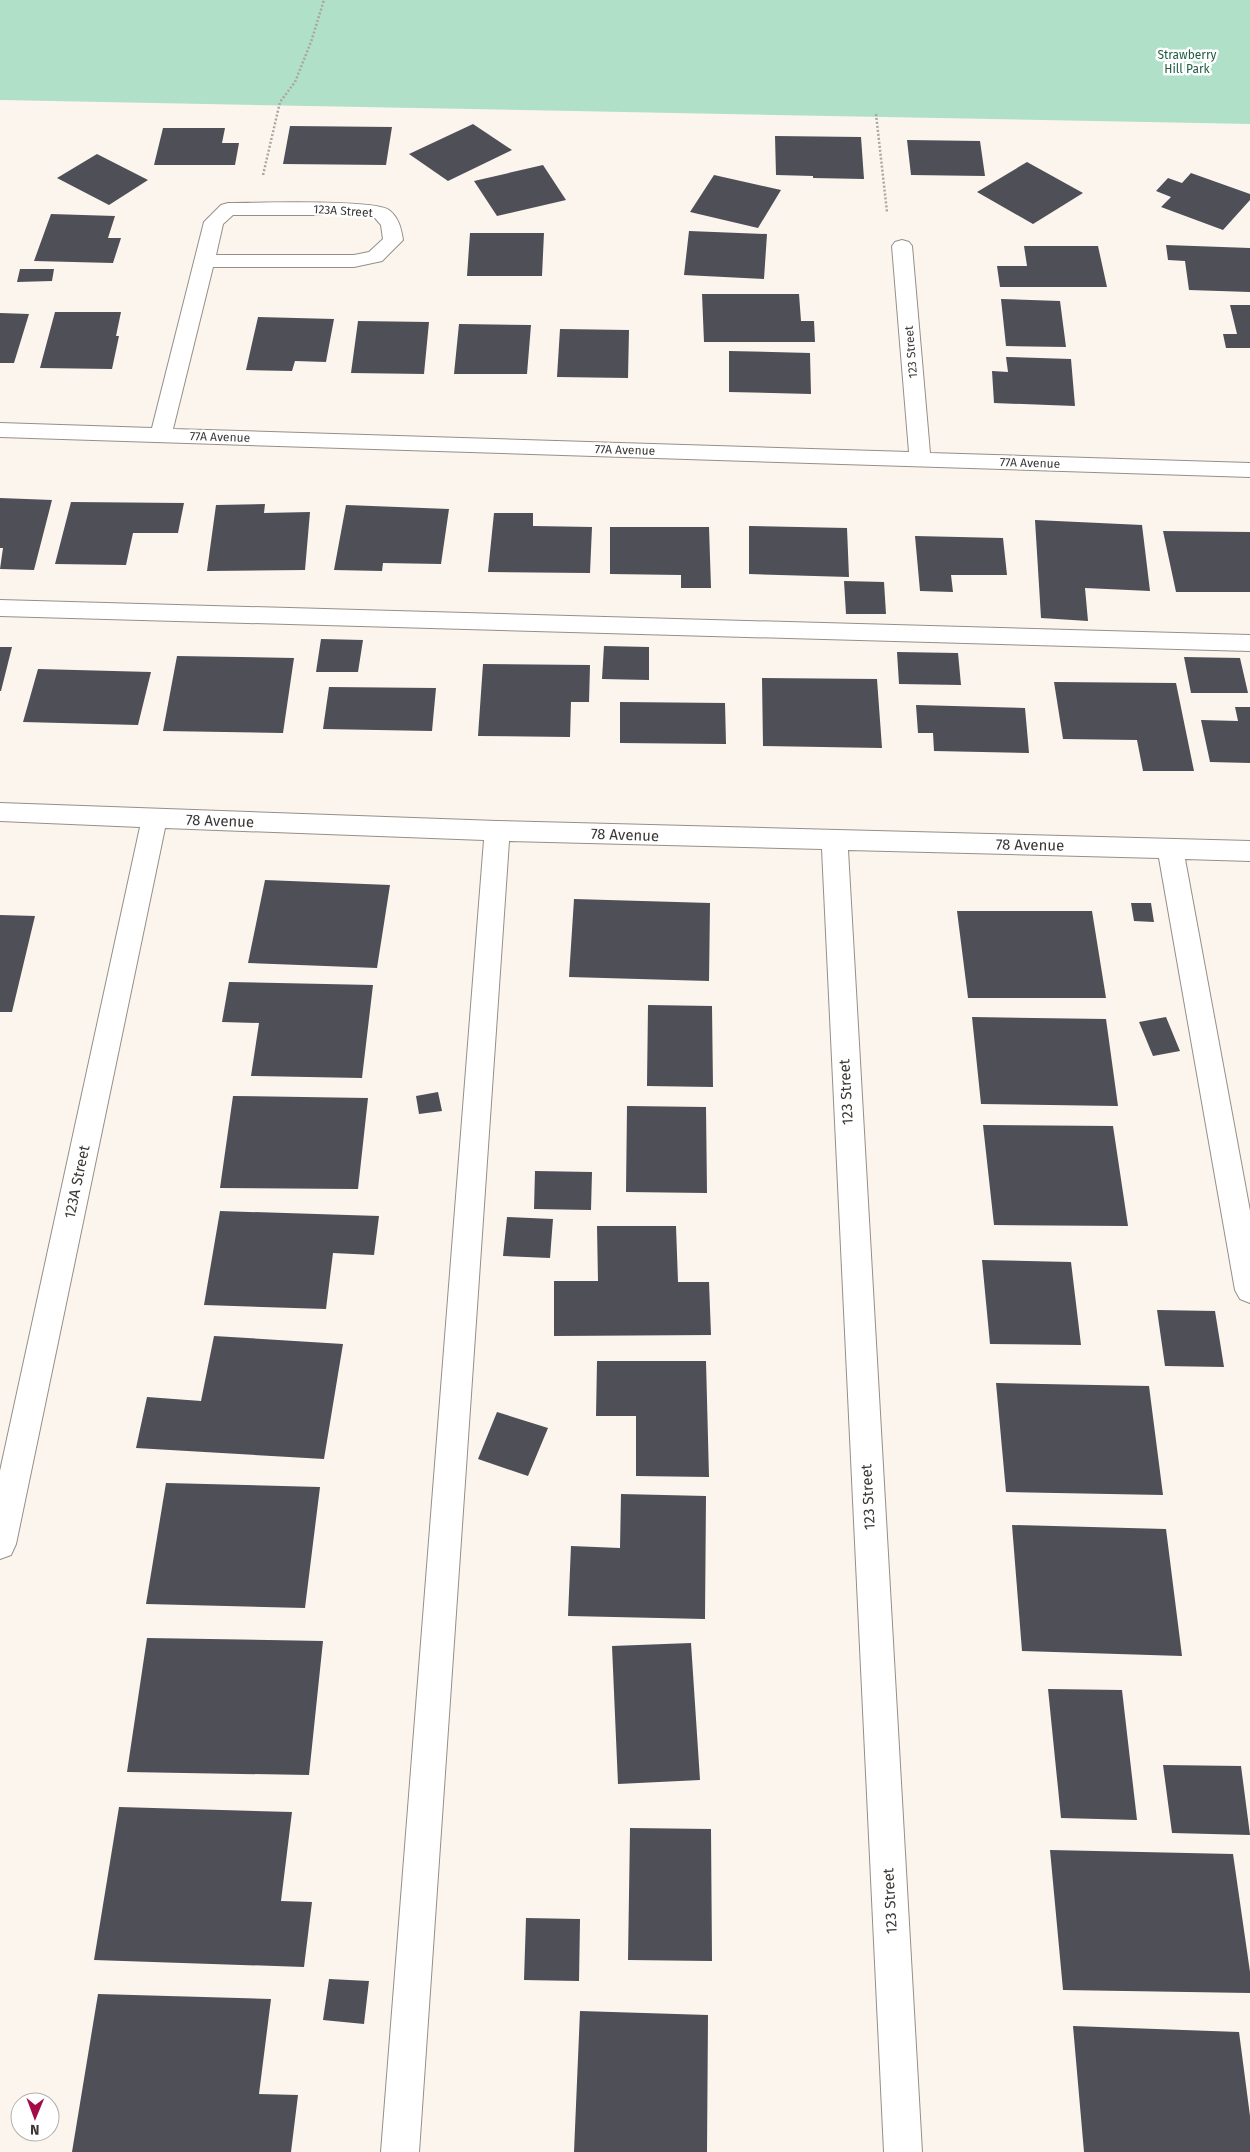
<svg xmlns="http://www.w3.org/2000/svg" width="1250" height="2152" font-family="'Fira Sans',sans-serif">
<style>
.green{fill:#b0e1c8}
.building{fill:#4f4f57}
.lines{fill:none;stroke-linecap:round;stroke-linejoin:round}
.minor-casing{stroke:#958f88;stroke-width:2}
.path{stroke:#aba6a0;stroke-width:2.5;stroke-dasharray:2 2;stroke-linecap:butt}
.minor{fill:#fff;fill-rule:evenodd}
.labels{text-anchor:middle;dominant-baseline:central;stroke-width:5;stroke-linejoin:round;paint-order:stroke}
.far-park-label{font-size:12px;fill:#1f5c42;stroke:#fff}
.far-street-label{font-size:12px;fill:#3a3734;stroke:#fff}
.street-label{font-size:15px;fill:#3a3734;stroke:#fff}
</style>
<rect width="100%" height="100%" fill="#fcf5ee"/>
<path class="green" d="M0 0H1250V124L0 100Z"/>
<path class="building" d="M473 124 512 150 448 181 409 154Z
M290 126 392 127 386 165 283 164Z
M163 128H225L222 143H239L235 165H154Z
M775 136 861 137 864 179 813 178V176L776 175Z
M907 140 980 141 985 176 911 175Z
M97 154 148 180 109 205 57 178Z
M1027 162 1083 193 1033 224 977 192Z
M543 165 566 200 497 216 474 181Z
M1191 173 1250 194V200L1223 230 1161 207 1171 197 1156 191 1168 178 1182 183Z
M714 175 781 190 758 228 690 212Z
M51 214 115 216 108 238H121L113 263 34 261Z
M689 231 767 234 764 279 684 275Z
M470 233H544L542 276H467Z
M1166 245 1250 248V292L1189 290 1185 261 1168 260Z
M1024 246H1098L1107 287H1000L997 266H1027Z
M20 269H54L52 281 17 282Z
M702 294H799L801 321H814L815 342H704Z
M1001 299 1060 301 1066 347 1006 346Z
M1230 305H1250V348H1226L1223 334H1237Z
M55 312H121L116 336H119L112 369 40 368Z
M0 313 29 314 14 363H0Z
M258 317 334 319 326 362 295 361 292 371 246 370Z
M358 321 429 322 424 374 351 373Z
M459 324 531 325 527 374H454Z
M560 329 629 330 628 378 557 377Z
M729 351 810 353 811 394 729 392Z
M1006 357 1071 359 1075 406 994 403 992 371 1008 372Z
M0 498 52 500 34 570 0 569 3 548H0Z
M71 502 184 503 178 533H133L126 565 55 564Z
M265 504 264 513 310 512 305 570 207 571 216 505Z
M346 505 449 509 441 564 383 563 382 571 334 570Z
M494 513H533V526L592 527 590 573 488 572Z
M1035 520 1142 525 1150 591 1085 588 1088 621 1041 618Z
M749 526 847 528 849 577 749 574Z
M610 527H709L711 588H681V575L610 574Z
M1163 531 1250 532V592H1176Z
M915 536 1003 538 1007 575H951L953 592 920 591Z
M844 581 884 582 886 614H846Z
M321 639 363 640 358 672H316Z
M604 646 649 647V680L602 679Z
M0 647H12L1 691H0Z
M897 652 958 653 961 685 899 684Z
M177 656 294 658 283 733 163 731Z
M1184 657 1240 658 1248 693H1191Z
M483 664 590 665 589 702H571L570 737 478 736Z
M38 669 151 672 138 725 23 722Z
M762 678 877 679 882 748 763 746Z
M1054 682 1176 683 1194 771H1143L1137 740 1063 739Z
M329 687 436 688 432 731 323 729Z
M620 702 725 703 726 744 620 743Z
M916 705 1025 708 1029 753 934 751 933 733H918Z
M1235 707H1250V763L1210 762 1201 720 1238 721Z
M265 880 390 885 377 968 248 963Z
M574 899 710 903 709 981 569 977Z
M1131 903H1151L1154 922 1134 921Z
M957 911H1092L1106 998H968Z
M0 915 35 916 12 1012H0Z
M229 982 373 985 362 1078 251 1076 259 1023 222 1022Z
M648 1005 712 1006 713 1087 647 1086Z
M972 1017 1106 1019 1118 1106 981 1104Z
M1166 1017 1180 1051 1153 1056 1139 1022Z
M438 1092 442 1111 419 1114 416 1096Z
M233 1096 368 1098 358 1189 220 1188Z
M627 1106 706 1107 707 1193 626 1192Z
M983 1125 1113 1126 1128 1226 994 1225Z
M535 1171 592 1172 591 1210 534 1209Z
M220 1211 379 1216 374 1255 333 1253 326 1309 204 1305Z
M507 1217 553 1219 550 1258 503 1256Z
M597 1226H676L678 1282H709L711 1335 554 1336V1281H598Z
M982 1260 1071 1262 1081 1345 990 1344Z
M1157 1310 1215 1311 1224 1367 1165 1366Z
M214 1336 343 1344 324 1459 136 1448 147 1397 201 1401Z
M597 1361H706L709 1477 636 1476V1416H596Z
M996 1383 1149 1386 1163 1495 1006 1492Z
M497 1412 548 1428 528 1476 478 1459Z
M166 1483 320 1487 305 1608 146 1604Z
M621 1494 706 1496 705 1619 568 1616 571 1546 620 1548Z
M1012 1525 1166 1529 1182 1656 1022 1651Z
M147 1638 323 1641 309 1775 127 1772Z
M691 1643 700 1780 618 1784 612 1646Z
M1048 1689 1122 1690 1137 1820 1061 1818Z
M1163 1765 1241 1766 1250 1835 1172 1833Z
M119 1807 292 1812 281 1901 312 1902 304 1967 94 1960Z
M630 1828 711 1829 712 1961 628 1960Z
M1050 1850 1233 1854 1250 1972V1993L1063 1990Z
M526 1918 580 1919 579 1981 524 1980Z
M329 1979 369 1981 364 2024 323 2020Z
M98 1994 271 1999 259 2094 298 2095 291 2152H72Z
M580 2011 708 2015 707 2152H574Z
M1073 2026 1239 2032 1250 2116V2152H1084Z"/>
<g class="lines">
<g class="minor-casing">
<path id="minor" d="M228 203C253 203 374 199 389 210 399 218 401 228 403 240L382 261 354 267H213L173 429 909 452 892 246 895 242 902 240 909 242 912 246 930 453 1250 463V477L0 437V423L152 428 204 222 221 205ZM233 215H349L375 218 381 225 383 239 369 252 354 255H216L223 224Z
M0 600 1250 635V651L0 616Z
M0 803 497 821 1250 841V861L1185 859 1250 1211V1303L1240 1299 1235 1290 1159 858 848 850 922 2152H884L822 849 509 841 419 2152H381L484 840 165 828 16 1544 11 1555 0 1559V1471L140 827 0 821Z"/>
</g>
<path class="path" d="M876 114 887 212
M263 175 280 102 295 82 311 42 324 0"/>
<use href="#minor" class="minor"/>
</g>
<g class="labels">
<g class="far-park-label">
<text x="1187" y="55">Strawberry<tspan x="1187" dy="14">Hill Park</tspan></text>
</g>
<g class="far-street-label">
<text transform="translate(343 211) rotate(4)">123A Street</text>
<text transform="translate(911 352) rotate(-95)">123 Street</text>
<text transform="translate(220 437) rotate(2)">77A Avenue</text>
<text transform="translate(625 450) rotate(2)">77A Avenue</text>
<text transform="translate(1030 463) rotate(2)">77A Avenue</text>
</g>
<g class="street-label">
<text transform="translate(220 821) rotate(2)">78 Avenue</text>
<text transform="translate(625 835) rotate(2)">78 Avenue</text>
<text transform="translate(1030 845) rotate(1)">78 Avenue</text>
<text transform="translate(846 1092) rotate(-93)">123 Street</text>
<text transform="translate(77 1182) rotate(-78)">123A Street</text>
<text transform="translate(868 1497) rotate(-93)">123 Street</text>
<text transform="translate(890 1901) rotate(-93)">123 Street</text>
</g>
</g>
<g transform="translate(35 2117) rotate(181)"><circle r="24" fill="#ffffff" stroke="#b0afae"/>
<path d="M0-4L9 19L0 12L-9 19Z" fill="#a30c49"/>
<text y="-8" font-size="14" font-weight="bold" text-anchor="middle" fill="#3a3734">N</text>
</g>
</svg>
